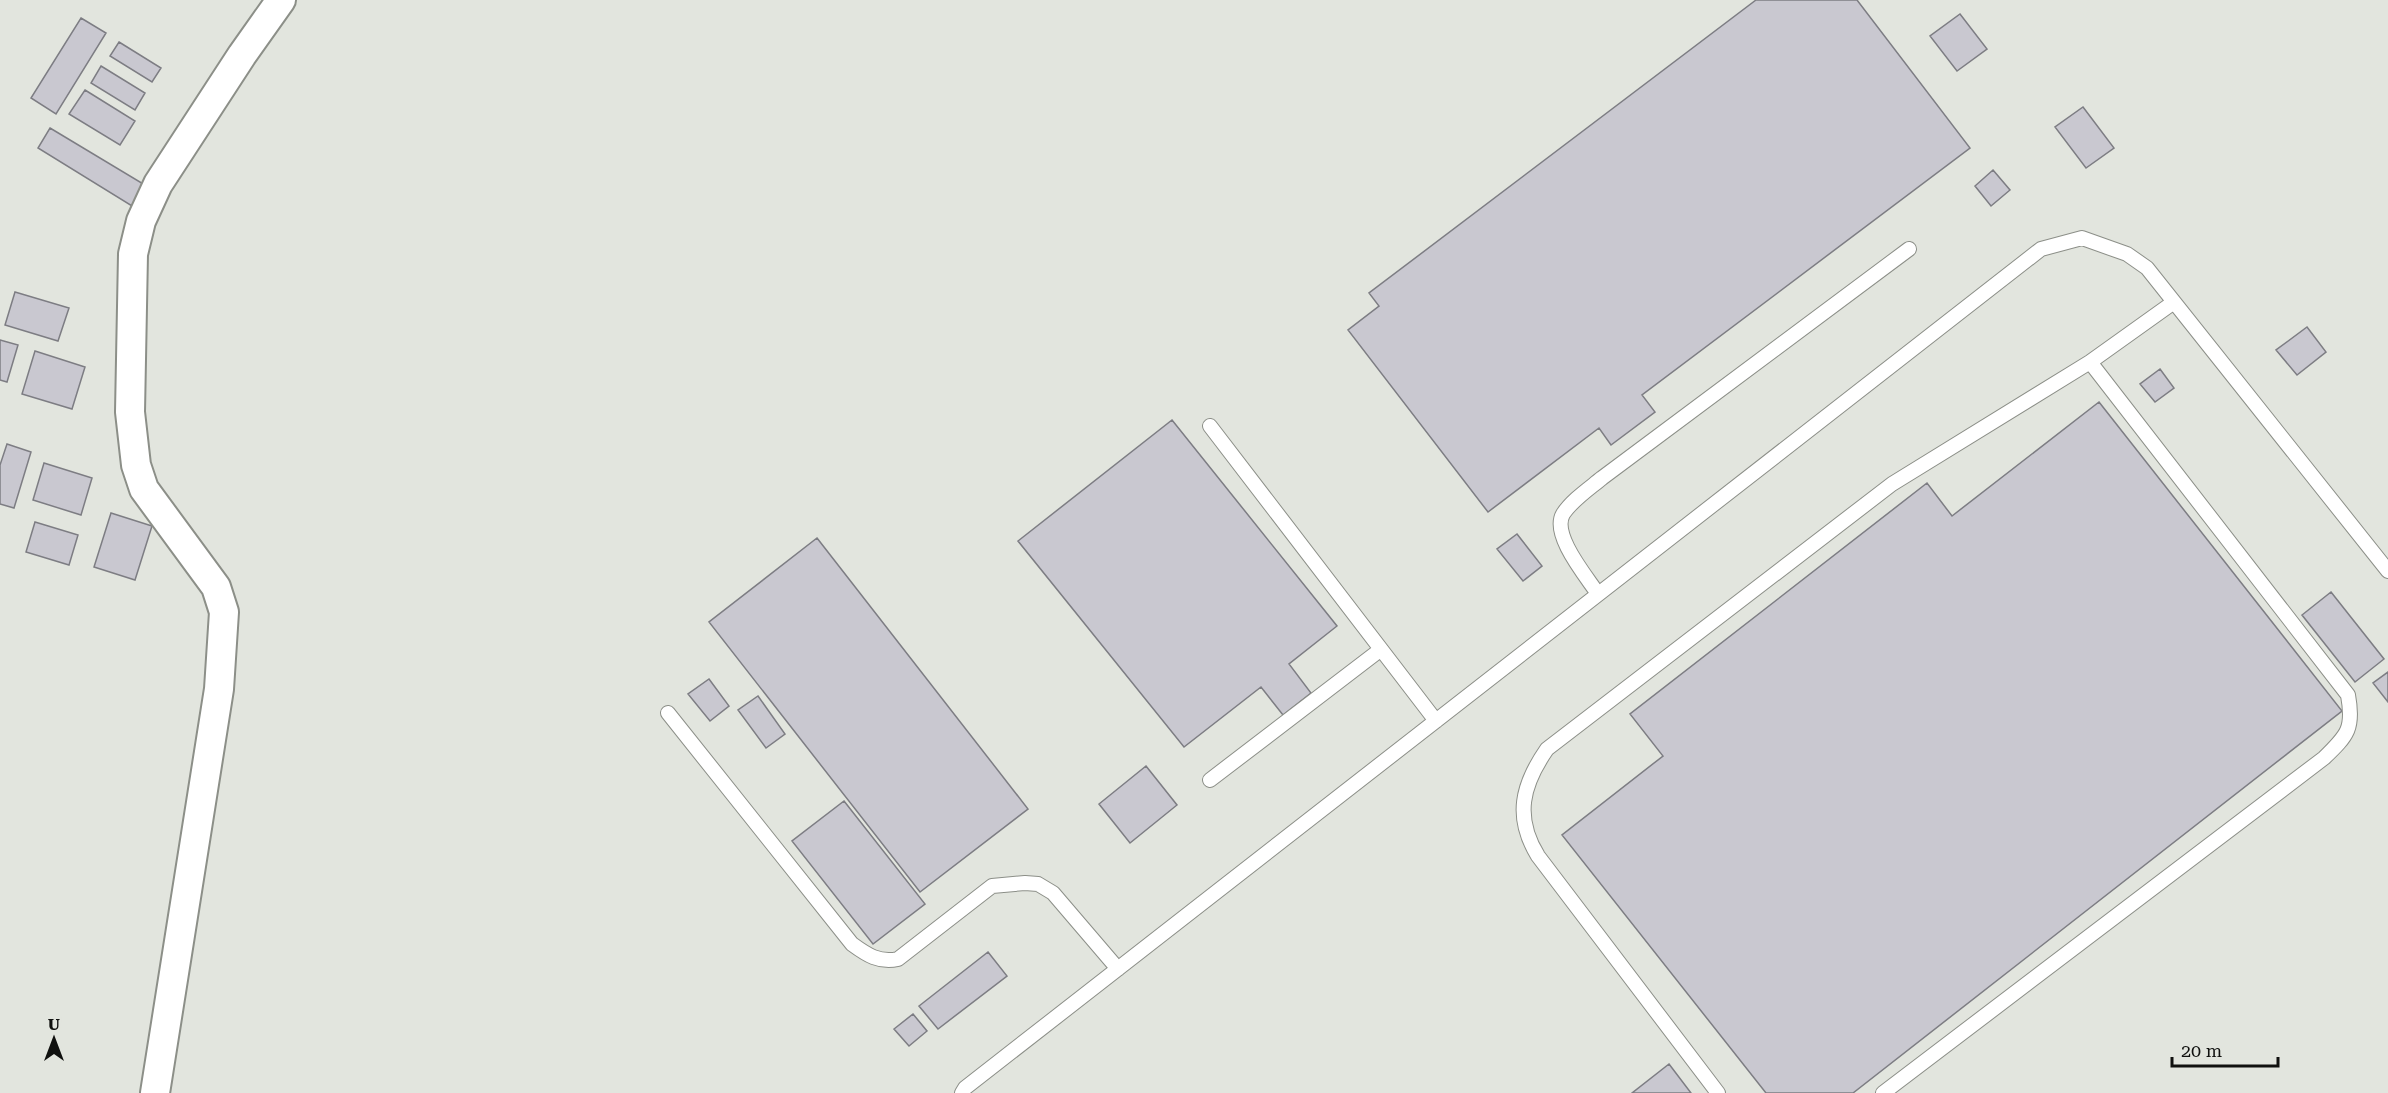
<svg xmlns="http://www.w3.org/2000/svg" width="2388" height="1093" font-family="'Roboto Serif',serif">
<style>
.building{fill:#c9c8d0;stroke:#7d7d83;stroke-width:1.5}
.lines{fill:none;stroke-linecap:round;stroke-linejoin:round}
.service-casing{stroke:#8c8f88;stroke-width:16}
.minor-casing{stroke:#8c8f88;stroke-width:32}
.service{stroke:#fff;stroke-width:14}
.minor{stroke:#fff;stroke-width:28}
</style>
<rect width="100%" height="100%" fill="#e2e5de"/>
<path class="building" d="M1756 0H1857L1970 148 1642 395 1655 412 1611 445 1599 428 1488 512 1348 330 1379 306 1369 293Z
M1960 14 1987 49 1957 71 1930 36Z
M81 18 106 33 56 114 31 98Z
M119 42 161 68 152 82 110 56Z
M101 66 145 93 135 110 91 83Z
M85 90 135 121 120 145 69 114Z
M2083 107 2114 148 2086 168 2055 127Z
M50 128 145 185 132 206 38 148Z
M1993 170 2010 190 1991 206 1975 186Z
M15 292 69 308 58 341 5 325Z
M2307 327 2326 352 2297 375 2276 350Z
M0 340 18 345 7 382 0 380Z
M35 351 85 367 72 409 22 394Z
M2160 369 2174 388 2155 402 2140 384Z
M2099 402 2342 711 1853 1093H1766L1562 835 1663 756 1630 714 1927 483 1952 516Z
M1172 420 1337 626 1289 664 1311 693 1283 715 1261 687 1184 747 1018 541Z
M7 444 31 452 14 508 0 504V465Z
M44 463 92 478 81 515 33 500Z
M111 513 152 526 135 580 94 567Z
M35 522 78 535 69 565 26 552Z
M1517 534 1542 566 1523 581 1497 549Z
M817 538 1028 809 920 892 709 622Z
M2331 592 2384 659 2355 682 2302 615Z
M2388 672V702L2373 683Z
M709 679 729 706 710 721 688 694Z
M758 696 785 734 766 748 738 710Z
M1146 766 1177 805 1130 843 1099 804Z
M844 801 925 904 873 944 792 841Z
M988 952 1007 976 938 1029 919 1006Z
M913 1014 927 1031 909 1046 894 1029Z
M1669 1064 1691 1093H1632Z"/>
<g class="lines">
<g class="service-casing">
<path id="service" d="M1210 426 1436 721
M1598 594C1587 577 1551 535 1563 514 1572 500 1590 488 1602 478L1909 249
M668 713 852 944C867 955 879 963 898 959L992 886 1025 883 1038 884 1053 893 1118 969
M1210 780 1380 650
M962 1093 965 1088 2041 249 2082 238 2127 254 2147 268 2388 571
M1718 1093 1538 856C1514 817 1522 785 1547 749L1892 484 2090 362 2174 302
M1883 1093 2324 758C2348 735 2354 728 2348 695L2090 362"/>
</g>
<g class="minor-casing">
<path id="minor" d="M155 1093 219 689 224 612 216 587 144 489 136 465 130 412 133 254 141 221 158 184 242 55 281 0"/>
</g>
<use href="#service" class="service"/>
<use href="#minor" class="minor"/>
</g>
<g transform="translate(54 1039)" stroke="#e2e5de" stroke-width="4.5" paint-order="stroke">
<path d="M0-4.5L10 22L0 15L-10 22Z" fill="#10110f"/>
<text y="-9" font-size="16" font-weight="bold" text-anchor="middle" fill="#10110f">U</text>
</g>
<path d="M2172 1057v9h106v-9" fill="none" stroke="#10110f" stroke-width="3"/>
<text x="2181" y="1057" font-size="18" fill="#10110f" stroke="#e2e5de" stroke-width="4.5" paint-order="stroke">20 m</text>
</svg>
